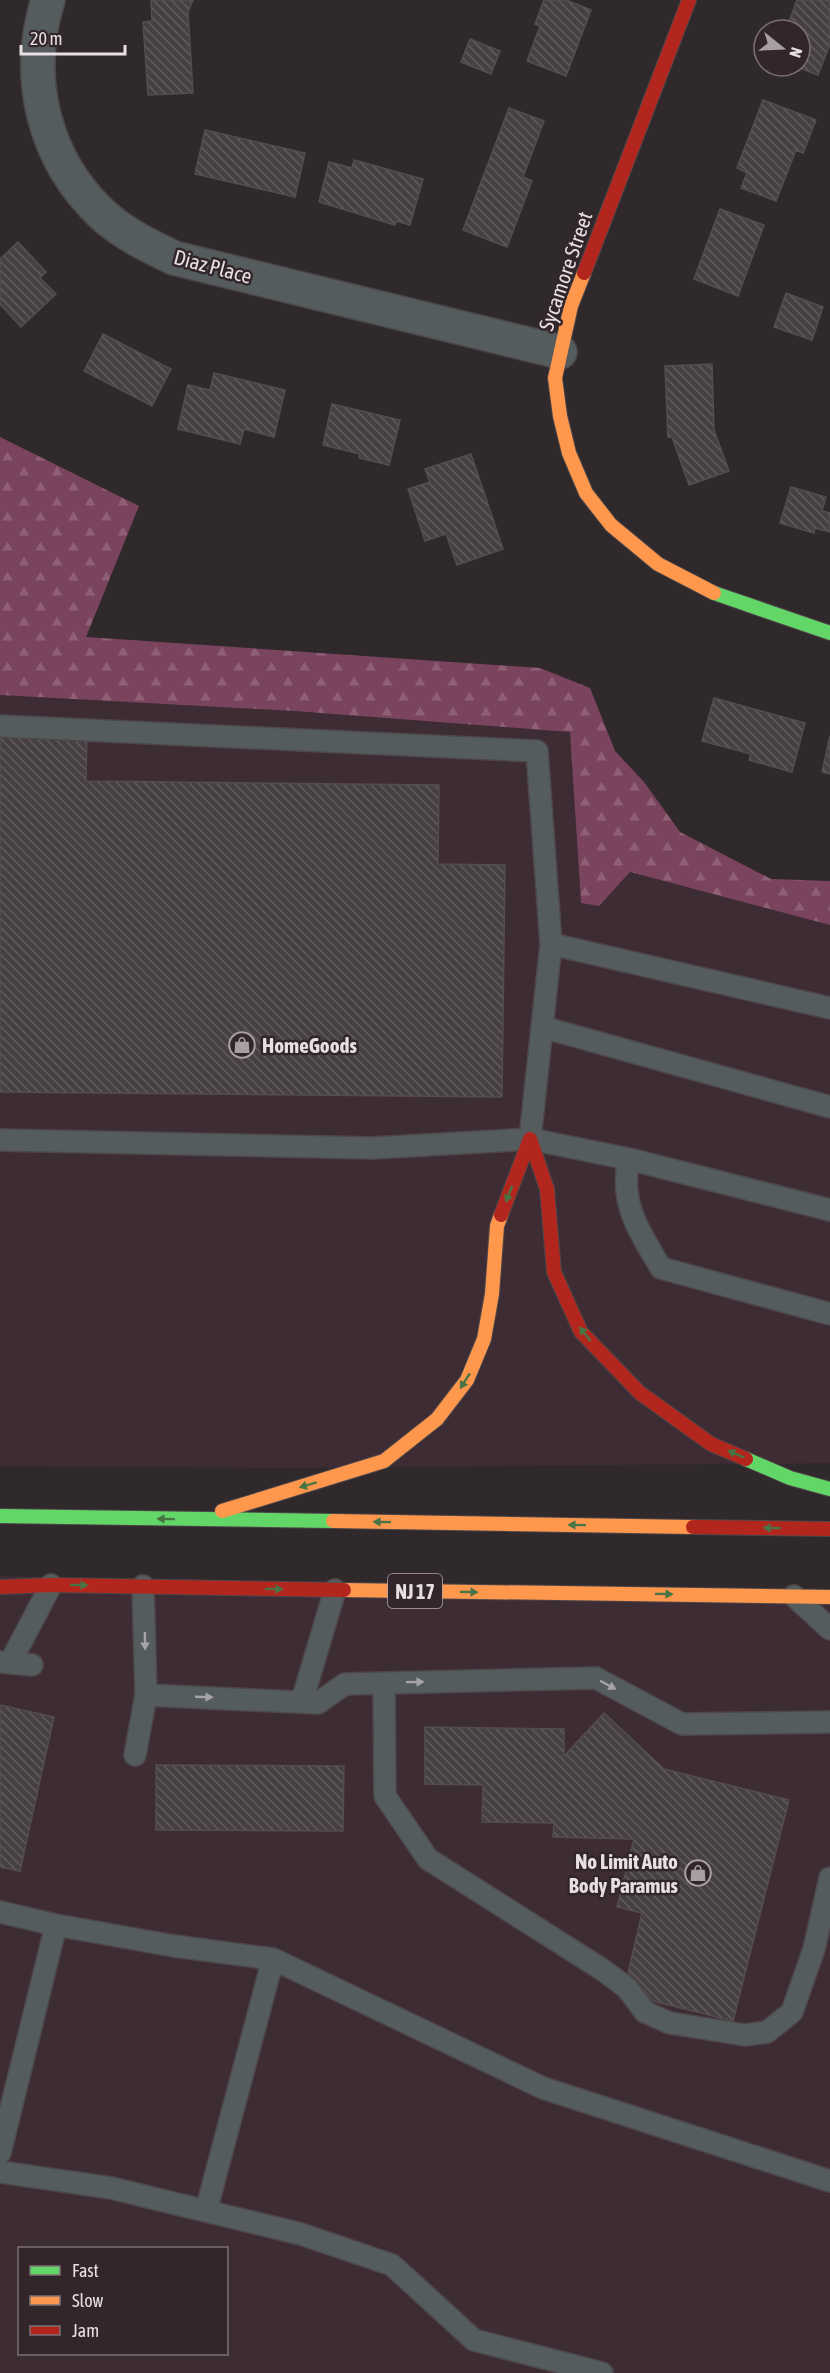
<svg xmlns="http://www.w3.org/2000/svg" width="830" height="2373" font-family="'Asap Condensed',sans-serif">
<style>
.built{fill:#3e2c34;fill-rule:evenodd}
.forest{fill:url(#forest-firs)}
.building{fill:url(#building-back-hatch);stroke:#534d50;stroke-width:1.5}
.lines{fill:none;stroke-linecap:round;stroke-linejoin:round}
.lane-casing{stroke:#4d4749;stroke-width:24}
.street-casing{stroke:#4d4749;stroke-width:36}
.fast-casing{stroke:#4d4749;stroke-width:16}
.slow-casing{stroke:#4d4749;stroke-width:16}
.jam-casing{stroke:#4d4749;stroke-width:16}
.lane{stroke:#555c5e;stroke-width:21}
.street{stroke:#555c5e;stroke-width:33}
.fast{stroke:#63d668;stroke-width:14}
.slow{stroke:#ff974d;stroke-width:14}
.jam{stroke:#b3261e;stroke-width:14}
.oneway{fill:#497546}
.oneway2{fill:#a6a4a7}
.labels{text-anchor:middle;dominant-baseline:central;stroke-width:5;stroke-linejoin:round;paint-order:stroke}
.shield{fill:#33262b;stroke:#b2a8ac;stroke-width:1.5}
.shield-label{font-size:20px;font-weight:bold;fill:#e8dfe3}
.street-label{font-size:21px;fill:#e8dfe3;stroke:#33262b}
.poi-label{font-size:21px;font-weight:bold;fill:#e8dfe3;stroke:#33262b;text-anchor:start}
</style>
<defs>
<pattern id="forest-firs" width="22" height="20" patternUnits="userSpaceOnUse" patternTransform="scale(1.5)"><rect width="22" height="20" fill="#7b445e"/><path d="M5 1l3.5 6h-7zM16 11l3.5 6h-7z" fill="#8e5f75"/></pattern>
<pattern id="building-back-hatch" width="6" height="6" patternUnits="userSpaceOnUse" patternTransform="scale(1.5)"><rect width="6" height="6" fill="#464043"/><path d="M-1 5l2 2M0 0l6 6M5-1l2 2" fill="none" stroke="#615b5e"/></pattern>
</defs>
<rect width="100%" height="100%" fill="#30292c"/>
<path class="built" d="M0 695 295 711 570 732 581 903 599 906 629 872 830 925V1463L301 1468 0 1466Z
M0 1576 830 1592V2373H0ZM20 2248H226V2354H20Z"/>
<path class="forest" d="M0 437 139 506 86 637 540 668 590 688 615 751 644 782 680 832 771 879 830 881V925L630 872 599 906 581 903 570 732 295 711 0 695Z"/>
<path class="building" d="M151 0H193L188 12 193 93 148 95 143 22 152 21Z
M544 0H566L591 10 566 76 527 61 540 26 535 24Z
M797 0H830V44L818 75 794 66H800V30H786Z
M470 39 500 51 491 74 461 62Z
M763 100 816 120 803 153 796 150 776 201 741 188 747 173 737 168Z
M509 108 544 121 523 177 532 181 507 247 463 230Z
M205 130 305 153 295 197 195 174Z
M354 160 423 179 410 225 396 221 395 225 319 202 329 162 352 168Z
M720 209 764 225 738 296 694 279Z
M18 242 46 272 40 278 56 294 21 327 0 304V259Z
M786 293 823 307 812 340 774 327Z
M103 334 171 369 152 406 84 371Z
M712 364 714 430 729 471 689 485 672 437H668L665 366Z
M214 373 285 390 274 437 244 429 240 444 178 429 188 385 210 390Z
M332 404 400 420 389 465 359 458 360 454 323 445Z
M471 454 503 549 457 565 446 534 425 541 408 489 430 482 425 469Z
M791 487 826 497 822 511 830 513V532L815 528 814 533 780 523Z
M714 698 805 723 792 772 749 760 751 754 702 741Z
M0 731 87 732 86 781 439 785 438 864 505 865 502 1097 0 1092Z
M830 736V774L822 772Z
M0 1705 54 1717 20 1871 0 1867Z
M604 1713 664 1769 789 1800 733 2021 653 2001 628 1973 642 1913 617 1907 634 1839 553 1837 554 1823 482 1822 483 1785 425 1784V1727L564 1729V1756Z
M156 1765 344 1766 343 1831 156 1830Z"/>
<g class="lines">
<g class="lane-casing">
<path id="lane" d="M0 726 537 751 551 944 830 1008
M542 1027 830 1107
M530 1139 551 944
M0 1140 373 1148 530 1139 629 1159C619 1203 639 1231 661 1268L830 1314
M629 1159 830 1210
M794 1596 830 1629
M0 1662 32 1665
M10 1663 51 1585
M384 1683 385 1796 428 1859 603 1970 627 1988 645 2012 670 2023 745 2035 767 2032 792 2012 814 1949 830 1878
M146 1695 318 1703 345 1684 596 1678 682 1724 830 1722
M302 1701 335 1590
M135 1755 146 1695 143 1586
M0 1912 56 1925 174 1946 273 1959 543 2088 830 2181
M0 2153 56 1925
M0 2172 111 2188 301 2234 392 2265 474 2340 602 2373
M206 2211 273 1959"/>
</g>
<g class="street-casing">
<path id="street" d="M48 0C24 77 43 159 103 215 124 234 149 246 174 258L560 352"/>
</g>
<g class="fast-casing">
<path id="fast" d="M714 593 830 633
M746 1459 790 1478 830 1489
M0 1516 333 1521"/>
</g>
<g class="slow-casing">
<path id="slow" d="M584 273 571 306 555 378 560 416 569 453 586 493 611 525 658 564 714 593
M222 1511 384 1461 437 1419 467 1380 484 1339 492 1294 497 1226 501 1215
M333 1521 693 1527
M344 1590 830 1597"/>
</g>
<g class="jam-casing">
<path id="jam" d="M584 273 689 0
M530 1139 547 1189 554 1272 581 1332 640 1393 711 1444 746 1459
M501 1215 530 1139
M693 1527 830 1529
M0 1587 51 1585 344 1590"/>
</g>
<use href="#lane" class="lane"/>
<use href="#street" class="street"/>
<use href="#fast" class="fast"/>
<use href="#slow" class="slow"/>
<use href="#jam" class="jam"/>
</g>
<defs><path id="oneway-solid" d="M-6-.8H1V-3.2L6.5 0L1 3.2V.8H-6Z" transform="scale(1.5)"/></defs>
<g class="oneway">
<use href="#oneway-solid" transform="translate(509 1194) rotate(111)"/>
<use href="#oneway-solid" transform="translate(585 1334) rotate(-128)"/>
<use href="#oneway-solid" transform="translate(465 1381) rotate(122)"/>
<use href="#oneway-solid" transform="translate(736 1454) rotate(-157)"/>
<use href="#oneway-solid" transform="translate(308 1485) rotate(163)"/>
<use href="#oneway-solid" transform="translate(166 1519) rotate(-179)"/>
<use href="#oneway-solid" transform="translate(382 1522) rotate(-179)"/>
<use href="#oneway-solid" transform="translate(577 1525) rotate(-179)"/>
<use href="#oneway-solid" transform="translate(772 1528) rotate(-179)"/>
<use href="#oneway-solid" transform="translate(79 1585) rotate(1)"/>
<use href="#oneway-solid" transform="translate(274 1589) rotate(1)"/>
<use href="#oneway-solid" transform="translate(469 1592) rotate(1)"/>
<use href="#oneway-solid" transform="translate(664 1594) rotate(1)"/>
</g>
<g class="oneway2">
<use href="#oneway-solid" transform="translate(145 1641) rotate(89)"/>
<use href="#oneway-solid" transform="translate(415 1682) rotate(-1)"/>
<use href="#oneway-solid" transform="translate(608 1685) rotate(28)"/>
<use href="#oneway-solid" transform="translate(204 1697) rotate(2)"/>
</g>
<defs>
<g id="shop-ring" transform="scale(1.35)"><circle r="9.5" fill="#33262b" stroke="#a89fa3" stroke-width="1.5"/><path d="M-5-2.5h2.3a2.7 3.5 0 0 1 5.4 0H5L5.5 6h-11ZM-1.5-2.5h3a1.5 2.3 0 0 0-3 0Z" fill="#a89fa3"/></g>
</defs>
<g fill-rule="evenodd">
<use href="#shop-ring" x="242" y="1045"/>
<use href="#shop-ring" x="698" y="1873"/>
</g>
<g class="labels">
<rect class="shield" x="388" y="1574" width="54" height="34" rx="4.5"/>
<g class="shield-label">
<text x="415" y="1591">NJ 17</text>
</g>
<g class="street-label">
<text transform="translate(213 266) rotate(15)">Diaz Place</text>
<text transform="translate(565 271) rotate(-71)">Sycamore Street</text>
</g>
<g class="poi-label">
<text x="262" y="1045">HomeGoods</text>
<text x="678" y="1861" text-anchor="end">No Limit Auto<tspan x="678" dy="24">Body Paramus</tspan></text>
</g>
</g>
<rect x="18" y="2247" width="210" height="108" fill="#33262b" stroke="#7b7075" stroke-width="1.5"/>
<rect x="30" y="2266" width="30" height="9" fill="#63d668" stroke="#7b7075" stroke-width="1.5"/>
<text x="72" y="2277" font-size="18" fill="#e8dfe3">Fast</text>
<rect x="30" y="2296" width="30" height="9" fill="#ff974d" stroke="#7b7075" stroke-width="1.5"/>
<text x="72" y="2307" font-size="18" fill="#e8dfe3">Slow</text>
<rect x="30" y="2326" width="30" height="9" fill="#b3261e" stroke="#7b7075" stroke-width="1.5"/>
<text x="72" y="2337" font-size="18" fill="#e8dfe3">Jam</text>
<g transform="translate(782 48) rotate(108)"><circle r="28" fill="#33262b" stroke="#7b7075" stroke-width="1.5"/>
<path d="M0-4.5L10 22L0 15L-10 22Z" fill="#a89fa3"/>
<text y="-9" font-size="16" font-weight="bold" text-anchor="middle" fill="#e8dfe3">N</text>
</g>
<path d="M21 45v9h104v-9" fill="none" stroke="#e8dfe3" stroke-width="3"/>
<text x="30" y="45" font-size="18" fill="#e8dfe3" stroke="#33262b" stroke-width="4.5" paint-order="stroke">20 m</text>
</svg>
